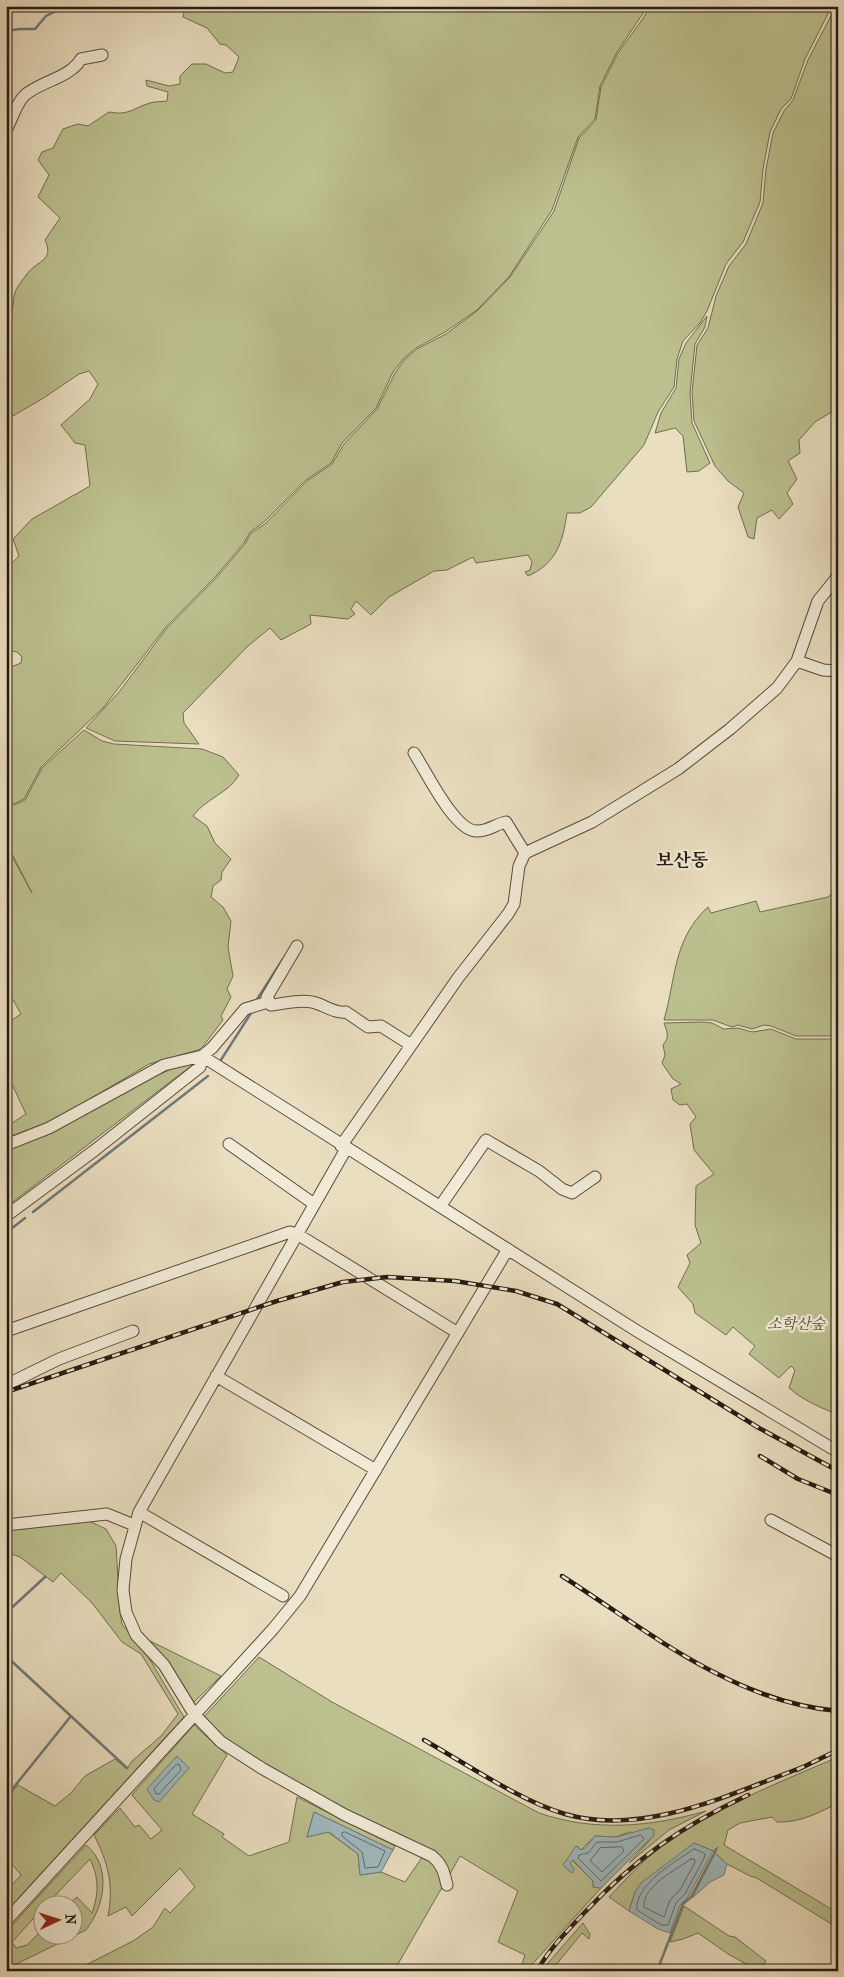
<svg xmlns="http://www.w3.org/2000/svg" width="844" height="1977" font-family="'IM FELL French Canon','Noto Serif KR',serif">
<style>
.green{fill:#bcc08f;stroke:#706e50;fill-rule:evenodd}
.water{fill:#9fb9bf;stroke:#6e7a79}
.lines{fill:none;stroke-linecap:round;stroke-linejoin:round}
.shore{stroke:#626a68;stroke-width:1}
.stream{stroke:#6e7a79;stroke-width:2.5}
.minor-casing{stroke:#564c3c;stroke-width:13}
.minor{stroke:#f1ead6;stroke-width:11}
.rail-casing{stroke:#251b10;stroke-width:4.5}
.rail{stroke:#f1ead6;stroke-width:2.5;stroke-dasharray:8;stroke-linecap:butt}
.labels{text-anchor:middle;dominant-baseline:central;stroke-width:4.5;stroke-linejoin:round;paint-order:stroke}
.park-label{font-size:15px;font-style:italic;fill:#524d36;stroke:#f1ead6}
.quarter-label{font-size:18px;font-weight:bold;fill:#251b10;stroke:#f1ead6}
</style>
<rect width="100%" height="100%" fill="#eadec0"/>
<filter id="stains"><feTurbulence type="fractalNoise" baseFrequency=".004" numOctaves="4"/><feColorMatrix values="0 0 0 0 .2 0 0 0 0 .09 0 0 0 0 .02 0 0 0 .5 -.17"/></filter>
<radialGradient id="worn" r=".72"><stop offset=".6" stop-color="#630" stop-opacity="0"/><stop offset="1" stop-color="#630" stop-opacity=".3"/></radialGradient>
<path class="green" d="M179 6H648L617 52 600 86 595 119 578 137 552 210 509 277 477 310 445 332 416 348 404 358 393 372 376 408 342 443 331 463 306 480 264 522 250 532 244 543 216 576 166 627 103 708 41 767 24 799 11 805 6 815V669L21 663 22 657 17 652 6 650V581L10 565 19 556 13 539 32 519 90 486 85 445 75 443 61 425 90 399 98 384 89 371 79 374 42 399 11 417 6 409V331C16 319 10 297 18 286 21 282 24 278 27 274 36 261 55 261 45 240L60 218 38 197 49 175 38 160 42 152 53 148 63 129 78 124 88 126 109 112C129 116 133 108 150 103 155 101 162 102 167 101L168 92 147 86 146 80 169 86 180 84V76L192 64H206L225 73 233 72 239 57 226 45 220 44 207 28 183 17 184 11Z
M650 6H832L805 59 791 99 781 109 770 132 763 169 760 202 743 242 726 264 707 311 700 323 683 341 677 359 674 387 658 412 644 445 591 507 580 513H567C563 542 556 564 528 576L525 572 530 570 532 562 528 555 476 563 473 557 447 570 434 571 389 597 371 615 356 601 351 609 355 614 348 619 310 615 311 624 281 640 270 628 248 646 183 713 184 723 199 744 115 741 86 728 119 692 167 628 217 577 245 544 251 533 265 524 307 481 332 464 344 444 377 409 395 373 405 359 417 349 446 334 477 311 510 277 554 211 579 138 596 120 601 87 618 53 644 17Z
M836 6H838V408L815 422 799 440 800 453 788 461 797 479 787 493 793 504 779 519 772 510 757 518 754 539 748 537 738 507 744 493 728 481 715 466 694 421 692 392 697 345 708 328 716 296 729 266 746 244 763 203 766 169 773 133 784 111 793 100 808 60Z
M707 316 705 327 695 344 690 393 692 423 710 463 699 471 687 472 683 436 675 428 655 433 661 413 676 388 679 359 686 343Z
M84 730 102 741 114 744 202 749 223 757 239 775C229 793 205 799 193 816L207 826 215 843 231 859 222 872 221 880 213 886 211 897 223 907 231 921 228 947 233 976 227 989 231 997 221 1016 223 1020 201 1049 149 1064 56 1119 6 1138V1127L26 1114 10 1080 6 1082V1024L21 1014 12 998 6 1000V824L11 841 8 849 32 893 9 848 12 842 7 818 12 806 25 800 42 768Z
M838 889V1036H796L771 1026 764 1025 752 1029 738 1025 732 1027 713 1020H664C676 978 673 939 708 907L711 913 756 901 760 912 828 897Z
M703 1022 712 1023 724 1029 738 1028 752 1032 771 1029 796 1039H838V1412L834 1413C817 1406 803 1400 789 1388L795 1370 791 1366 779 1378 749 1354 755 1346 733 1327 726 1335 695 1313 693 1304 678 1287 690 1263 687 1255 701 1243 695 1225 696 1186 714 1174 694 1150 690 1124 696 1117 687 1104 680 1105 673 1100 671 1089 681 1084 673 1079 662 1063 665 1055 663 1045C670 1037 667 1032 664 1023Z
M188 1062 195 1063 6 1207V1151L55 1130 153 1077Z
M89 1521 106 1529 116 1546 120 1612 122 1624 149 1658 184 1717 6 1912V1892L21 1875 6 1857V1799L18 1785 55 1806 71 1793 85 1776 115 1759 127 1769 132 1761 161 1736 178 1714 141 1654 122 1642 92 1603 61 1573 53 1582 20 1557 9 1553 8 1544H6V1529Z
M134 1633 221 1676 191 1705Z
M259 1657 332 1702 539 1813C595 1832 650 1827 706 1811L669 1830 629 1863 654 1835 629 1832 616 1837 595 1836 581 1850 577 1846 563 1865 572 1873 569 1863 572 1860 593 1881V1887L601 1888 527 1970 521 1967 525 1955 498 1942 518 1891 460 1856 450 1874 443 1861 345 1811 235 1748 202 1719Z
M194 1725 227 1755 192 1814 224 1834 222 1837 249 1856 289 1842 297 1797 395 1846 393 1850 314 1812 307 1837 328 1832 358 1854 360 1875 381 1872 405 1882 423 1856 432 1863 444 1884 394 1971H74L133 1941 153 1927 165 1908 170 1913 195 1887 180 1868 132 1916 126 1907 108 1916C114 1886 108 1862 94 1835L120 1808 135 1827 139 1825 151 1839 162 1830 132 1795Z
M838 1757V1803C819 1813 799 1823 777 1822L772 1817 740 1823 728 1830 724 1845 838 1913V1928L755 1877H752L727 1864 715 1853 718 1847 713 1851 694 1843 635 1892 629 1911 609 1897C626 1879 642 1861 661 1847 708 1810 783 1781 838 1757Z
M86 1845C112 1866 105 1906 86 1930L6 1969V1932ZM90 1859C99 1878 99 1893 92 1913L77 1897 69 1904H72V1934H42V1930L27 1945 16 1948 12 1942 42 1909V1904H47Z
M684 1906 729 1936 735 1937 766 1961 759 1971 728 1954 698 1933 683 1939 670 1942Z
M583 1923 590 1934 589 1939 582 1933 551 1971H541Z"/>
<path class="water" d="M177 1756 189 1768 159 1802 154 1800 147 1789Z
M314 1812 393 1850 381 1872 360 1875 358 1854 329 1832 307 1837Z
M649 1828 654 1830V1835L601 1888 593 1887V1881L573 1860 570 1863 574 1869 572 1873 563 1865 576 1846 581 1850 585 1848 595 1836 616 1837Z
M694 1843 713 1851 688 1897 680 1905 670 1933 658 1929 629 1911 635 1892 642 1882Z
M715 1853 727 1864 724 1875 710 1882 692 1898Z"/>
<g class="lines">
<path class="shore" d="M176 1765 179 1764 181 1770 159 1794H156L154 1789Z
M345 1832 385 1851 378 1867 365 1868 362 1852 342 1836V1833Z
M641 1835 644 1839 601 1881 578 1858 579 1855 588 1853 597 1842H617Z
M622 1847 624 1851 602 1872 590 1861 600 1848Z
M694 1849 704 1853 705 1856 685 1894 676 1903 668 1925H661L637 1910C634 1885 676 1861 694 1849Z
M691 1859H694L695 1862 680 1890 670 1900 664 1917 644 1907C642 1886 676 1870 691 1859Z"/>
<path class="stream" d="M6 31 20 29H35L46 16 66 6
M256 1001 283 959
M219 1063 253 1010
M33 1212 208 1076
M6 1233 25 1218
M6 1613 45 1577
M6 1656 127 1768
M6 1797 71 1716
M657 1971 683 1904 691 1897 716 1850"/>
<g class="minor-casing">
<path id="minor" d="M6 130C12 120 16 103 25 95 41 81 70 78 81 59L102 55
M797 661 823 670 838 671
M414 753C426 771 454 830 476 831 487 832 496 824 506 822L525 853
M297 946 267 997 271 1005C284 1004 298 999 312 1002 323 1004 335 1014 346 1012L368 1027 381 1026 411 1045
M202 1056 637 1331 838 1452
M229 1144 314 1204
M6 1145 49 1128 164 1065 202 1056 212 1048 245 1009 268 1002
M341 1146 458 978 508 914 514 904 519 866 525 853 592 822 678 769 730 729 777 688 797 661 818 601 838 576
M346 1149 139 1512 126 1559 123 1590 126 1612 136 1635 164 1665 194 1714 221 1742 263 1769 345 1815 432 1856C442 1864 444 1872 447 1885
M441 1205 486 1140 539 1171 562 1189 572 1193 595 1177
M6 1216 95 1150 200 1067 202 1056
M6 1331 290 1232 297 1234 458 1333
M216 1376 376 1470
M6 1385 59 1359 133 1331
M139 1512 283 1596
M771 1520 838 1556
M6 1525 107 1514 134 1525
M6 1921 273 1629 300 1596 508 1249"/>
</g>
<use href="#minor" class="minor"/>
<g class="rail-casing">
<path id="rail" d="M6 1392 277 1301 343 1282 387 1277 455 1281 516 1291 557 1304 759 1428 838 1471
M760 1456 798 1479 838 1495
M562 1576C648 1631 733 1702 838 1711
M424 1740C465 1763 520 1801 565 1814 644 1837 730 1794 803 1767
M797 1770 838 1750
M537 1971C549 1949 568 1930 585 1912 636 1858 682 1826 748 1795"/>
</g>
<use href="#rail" class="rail"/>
</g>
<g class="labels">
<g class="park-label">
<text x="796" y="1324">소학산숲</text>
</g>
<g class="quarter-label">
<text x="682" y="860">보산동</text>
</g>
</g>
<rect width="844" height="1977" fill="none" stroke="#eadec0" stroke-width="25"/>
<rect x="8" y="8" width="829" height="1962" fill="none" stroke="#251b10" stroke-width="2.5"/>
<rect x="12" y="12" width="819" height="1952" fill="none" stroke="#251b10"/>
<g transform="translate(58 1920) rotate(86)"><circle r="24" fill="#f1ead6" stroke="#9f9787"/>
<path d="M0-4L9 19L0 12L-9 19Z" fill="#8f2418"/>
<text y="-8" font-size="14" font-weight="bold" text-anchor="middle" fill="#251b10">N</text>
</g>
<rect width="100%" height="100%" filter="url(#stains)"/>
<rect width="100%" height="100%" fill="url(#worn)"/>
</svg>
